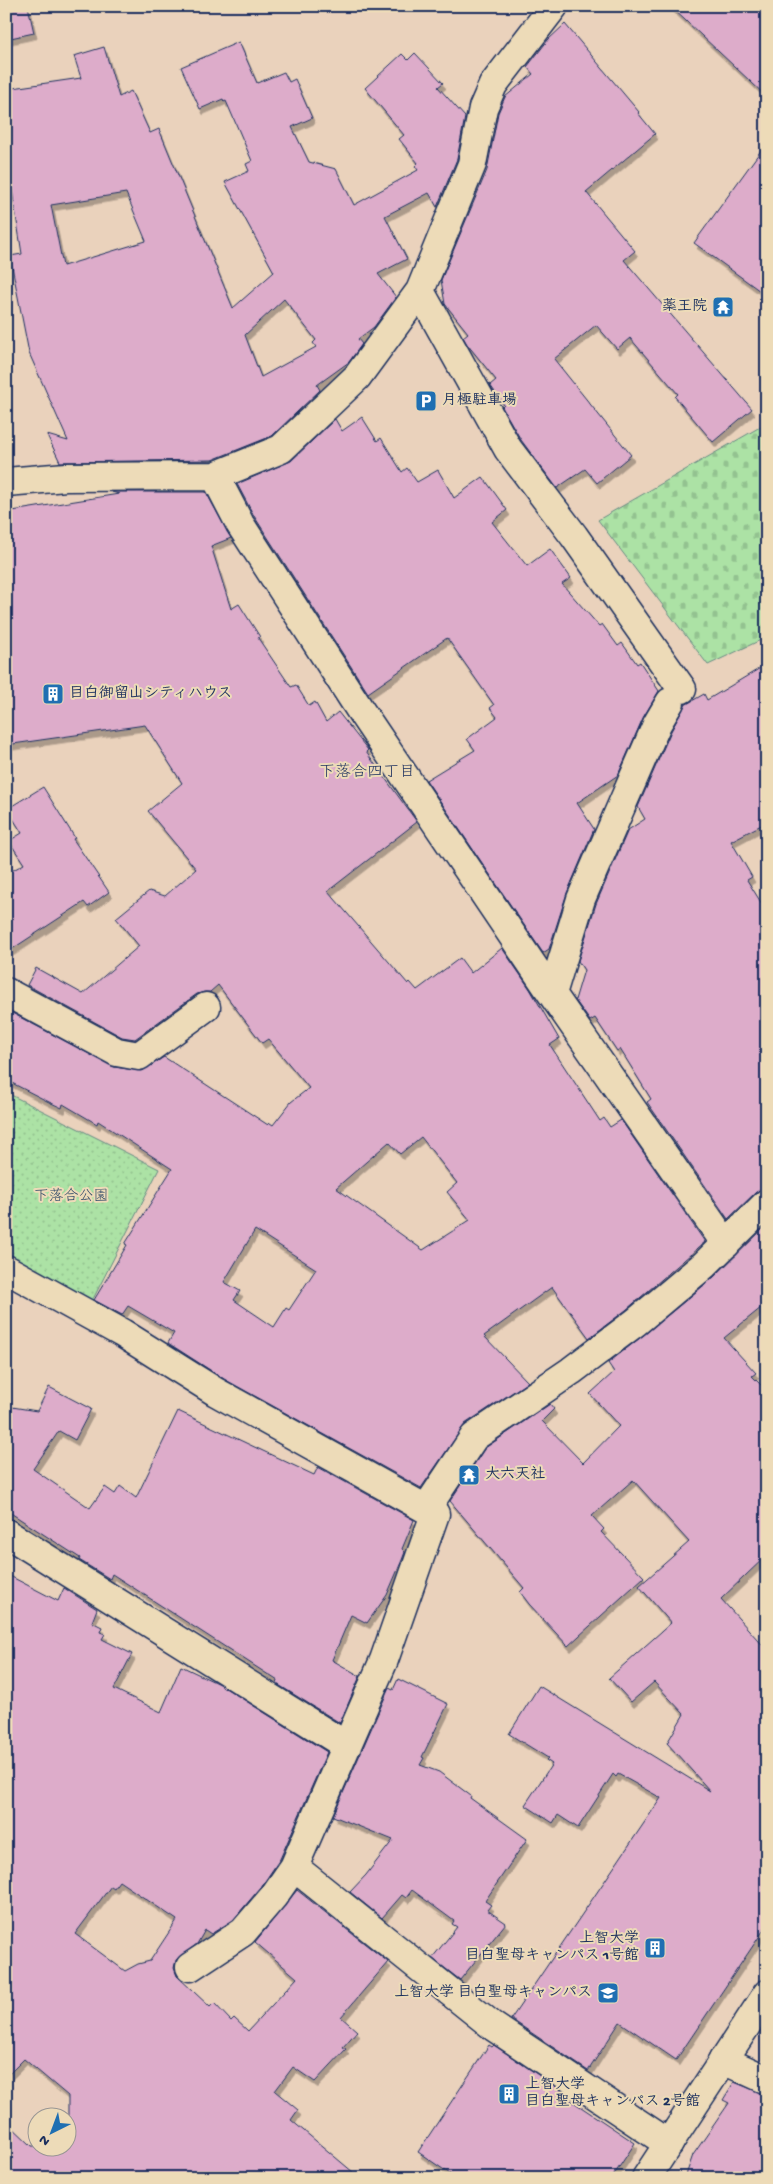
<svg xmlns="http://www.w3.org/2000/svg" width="773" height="2184" font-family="'Gochi Hand','Klee One',sans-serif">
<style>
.cemetery{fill:url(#cemetery-stones);stroke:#648882}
.park{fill:url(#park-dots);stroke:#648882}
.building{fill:#ddacca;stroke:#1b2f5e;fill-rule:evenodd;filter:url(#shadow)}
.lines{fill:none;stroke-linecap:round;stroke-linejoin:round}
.minor-casing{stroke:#1b2f5e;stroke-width:31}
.tertiary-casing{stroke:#1b2f5e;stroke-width:31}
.minor{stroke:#eddbb8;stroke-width:28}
.tertiary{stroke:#eddbb8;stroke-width:28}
.labels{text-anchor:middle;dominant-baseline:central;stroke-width:4;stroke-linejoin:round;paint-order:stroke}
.poi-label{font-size:15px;font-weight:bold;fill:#1b2f5e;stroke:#eddbb8;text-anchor:start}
.park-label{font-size:15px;fill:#314a69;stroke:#eddbb8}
.neighbourhood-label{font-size:16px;fill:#1b2f5e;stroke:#eddbb8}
</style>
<defs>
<pattern id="cemetery-stones" width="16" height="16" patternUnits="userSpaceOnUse" patternTransform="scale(1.25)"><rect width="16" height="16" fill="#ace2a5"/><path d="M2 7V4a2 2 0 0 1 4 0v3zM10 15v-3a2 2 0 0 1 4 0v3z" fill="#93c290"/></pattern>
<pattern id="park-dots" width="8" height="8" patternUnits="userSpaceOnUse" patternTransform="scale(1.25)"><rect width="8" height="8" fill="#ace2a5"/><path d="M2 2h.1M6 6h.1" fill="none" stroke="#93c290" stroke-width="1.8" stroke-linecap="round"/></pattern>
<filter id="shadow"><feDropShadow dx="3" dy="5.5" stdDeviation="0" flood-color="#0004"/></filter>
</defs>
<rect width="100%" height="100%" fill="#ead2bc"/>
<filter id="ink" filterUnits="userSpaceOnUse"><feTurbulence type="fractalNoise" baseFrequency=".02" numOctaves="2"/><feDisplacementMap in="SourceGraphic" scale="10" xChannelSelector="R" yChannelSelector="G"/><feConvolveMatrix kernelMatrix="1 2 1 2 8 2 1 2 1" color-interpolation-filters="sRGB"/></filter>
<g filter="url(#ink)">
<path class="cemetery" d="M767 423V637L708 665 598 520Z"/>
<path class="park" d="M9 1094 159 1169 90 1305 6 1258V1130Z"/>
<path class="building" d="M6 6H28L34 33 6 39Z
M670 6H767V97Z
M565 24 639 112 638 113 655 134 586 192 635 251 624 260 752 409 713 442 675 397 678 394 630 338 617 349 596 325 554 359 631 455 597 483 585 469 557 488 521 440 502 407 504 405 490 385 496 380 467 344 463 337 468 333 445 304 441 280 487 170 498 113 505 97 533 74 527 67 548 40Z
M239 42 257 83 284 72 289 82 295 79 312 118 292 127 309 162 336 169 354 205 418 170 415 166 418 163 399 139 404 135 365 88 402 54 408 60 415 53 443 83 438 87 465 117 457 159 437 207 429 193 385 216 407 259 378 274 396 297 374 327 358 339 362 344 349 362 317 385 320 390 272 436 212 460 60 462 47 435 68 441 29 353 10 256 22 254 6 151V89L81 78 74 56 104 47 119 97 131 91 150 133 159 129 233 308 274 272 225 182 249 171 246 164 252 161 226 101 224 102 223 99 200 109 181 67ZM126 193 146 241 63 266 51 205ZM284 299 316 340 313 343 316 347 261 377 245 335Z
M767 142V296L694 243Z
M362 417 377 441 381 438 402 472 407 468 417 482 438 470 454 498 483 477 507 510 492 522 527 566 550 549 571 578 562 584 599 626 602 624 618 646 622 643 637 664 640 662 659 691 643 718 618 775 577 803 594 829 567 893 549 949 543 953 426 780 475 750 467 739 497 717 490 708 494 705 447 638 368 693 254 516 237 484 291 461 335 419 342 431Z
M112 492H206L231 538 211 546 231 609 239 604 260 637 258 638 291 687 296 685 309 706 315 702 326 722 338 712 368 750 366 752 417 822 328 891 408 984 410 982 417 990 460 958 471 973 502 948 530 989 559 1039 550 1045 600 1121 604 1118 610 1127 621 1120 705 1242 626 1310 589 1338 552 1287 484 1336 528 1382 465 1424 421 1488 224 1379 168 1343 174 1333 128 1306 122 1315 94 1300 127 1245 125 1244 172 1169 98 1121 97 1124 63 1104 62 1108 49 1102 6 1080V1022L12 1013 114 1067 142 1071 164 1057 268 1125 270 1123 273 1125 291 1102 309 1088 268 1039 262 1043 218 985 210 992H204L197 994 135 1039 122 1037 27 985 36 968 83 994 139 946 116 918 149 891 165 896 196 869 148 811 182 783 145 725 6 745V512L119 494ZM421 1137 457 1183 447 1192 470 1220 423 1250 336 1188 389 1142 400 1154ZM255 1230 316 1269 289 1310 286 1308 274 1327 234 1300 240 1291 224 1282Z
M767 664V822L731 841 752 877 747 880 767 912V1188L756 1192 728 1219 647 1102 651 1099 620 1049 617 1051 595 1018 590 1021 575 1000 584 970 578 961 596 904 628 830 645 819 638 807 671 731 685 705 704 694 707 700Z
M43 787 75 838 73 839 109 892 88 907 84 902 6 953V874L24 864 9 841 22 833 7 809Z
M767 1225V1303L724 1338 756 1373 752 1376 767 1391V1555L721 1599 767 1650V1925L676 2060 620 2022 588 2071 511 2019 661 1798 618 1774 616 1777 613 1774 578 1828 558 1815 553 1823 525 1805 552 1764 546 1760 548 1758 509 1734 539 1686 710 1791 667 1743 684 1714 654 1682 631 1702 609 1678 671 1623 639 1586 689 1542 633 1480 592 1516 604 1529 601 1532 644 1577 568 1646 529 1604 520 1592 524 1588 450 1501 485 1448 550 1404 554 1409 542 1421 583 1463 619 1426 590 1394 614 1372 608 1363 645 1334 714 1277Z
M49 1387 91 1409 75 1440 59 1431 33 1469 90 1508 105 1487 115 1494 120 1486 136 1498 178 1411 314 1475 318 1467 414 1520 402 1549 405 1552 402 1560 387 1595 367 1623 351 1615 332 1660 360 1676 340 1723 277 1684 278 1681 112 1574 110 1579 79 1560 80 1558 6 1510V1406L37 1411Z
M6 1574 58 1601 64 1588 97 1609 92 1622 102 1627 100 1632 105 1634 102 1639 132 1654 114 1689 161 1712 181 1666 219 1684 327 1752 280 1859 261 1887 233 1920 211 1934 205 1930 197 1944 176 1960 174 1968 177 1976 210 2007 214 2003 231 2021 234 2018 248 2031 297 1978 255 1942 297 1890 388 1962 341 2017 357 2031 343 2047 346 2049 315 2082 293 2067 275 2091 298 2110 291 2120 360 2178H6V2121L32 2146H68V2096L24 2059 6 2077ZM119 1881 177 1920 150 1961 138 1964 125 1971 75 1934 111 1886 114 1888Z
M398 1679 448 1704 422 1757 424 1758 420 1765 439 1772 471 1796 470 1798 527 1839 485 1901 491 1905 487 1910 506 1923 460 1980 432 1958 457 1927 452 1924 454 1921 412 1890 406 1898 402 1895 382 1918 350 1892 366 1875 393 1840 333 1816 389 1688 393 1690Z
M489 2045 492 2047 494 2045 571 2097 569 2099 635 2143 612 2178H456L418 2152Z
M734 2082 767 2095V2178H685L693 2155 729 2103 723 2100Z"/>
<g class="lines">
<g class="minor-casing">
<path id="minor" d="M420 291 508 449 574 536 682 689
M215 476 240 524 362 713 552 994 726 1244
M6 482 66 477 215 476 281 449 357 377 420 291 472 164 483 108 493 85 554 6
M6 992 117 1052 139 1056 206 1007
M552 994 581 899 657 724 670 702
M6 1269 122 1333 216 1392 435 1514 384 1660 294 1867 273 1897 243 1932 190 1967
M426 1509 474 1437 571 1371 636 1322 704 1265 767 1203
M6 1533 347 1746
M294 1867 494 2027 669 2144
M723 2060 767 2080"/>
</g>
<g class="tertiary-casing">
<path id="tertiary" d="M646 2178 767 1994"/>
</g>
<use href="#minor" class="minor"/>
<use href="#tertiary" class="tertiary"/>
</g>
</g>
<defs>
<g id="temple-square" transform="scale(1.125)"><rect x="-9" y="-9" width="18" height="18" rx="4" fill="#1f6fb2" stroke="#eddbb8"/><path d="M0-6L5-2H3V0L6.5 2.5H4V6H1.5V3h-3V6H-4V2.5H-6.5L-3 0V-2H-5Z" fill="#fff"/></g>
<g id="parking-square" transform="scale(1.125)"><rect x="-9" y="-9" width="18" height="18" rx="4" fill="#1f6fb2" stroke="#eddbb8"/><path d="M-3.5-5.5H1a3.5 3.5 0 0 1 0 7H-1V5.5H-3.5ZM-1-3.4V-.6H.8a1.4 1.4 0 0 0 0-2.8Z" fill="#fff"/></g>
<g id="building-square" transform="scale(1.125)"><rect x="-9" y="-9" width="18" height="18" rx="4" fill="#1f6fb2" stroke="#eddbb8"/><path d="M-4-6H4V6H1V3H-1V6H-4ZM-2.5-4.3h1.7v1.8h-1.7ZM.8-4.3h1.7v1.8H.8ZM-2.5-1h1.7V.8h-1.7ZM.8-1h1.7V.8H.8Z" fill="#fff"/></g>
<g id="university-square" transform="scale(1.125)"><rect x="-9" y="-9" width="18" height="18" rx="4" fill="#1f6fb2" stroke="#eddbb8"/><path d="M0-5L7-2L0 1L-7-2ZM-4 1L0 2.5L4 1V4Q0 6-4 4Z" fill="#fff"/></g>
</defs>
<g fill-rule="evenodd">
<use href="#temple-square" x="723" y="307"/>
<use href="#parking-square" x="426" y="401"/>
<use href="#building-square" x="53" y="694"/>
<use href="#temple-square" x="469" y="1475"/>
<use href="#building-square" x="655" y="1948"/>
<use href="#university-square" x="608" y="1993"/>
<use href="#building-square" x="509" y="2094"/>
</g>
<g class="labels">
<g class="poi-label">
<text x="707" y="307" text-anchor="end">薬王院</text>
<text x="442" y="401">月極駐車場</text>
<text x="69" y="694">目白御留山シティハウス</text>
<text x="485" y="1475">大六天社</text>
<text x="639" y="1939" text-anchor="end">上智大学<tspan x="639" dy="17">目白聖母キャンパス 1号館</tspan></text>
<text x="592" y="1993" text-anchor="end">上智大学 目白聖母キャンパス</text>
<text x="525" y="2085">上智大学<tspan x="525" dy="17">目白聖母キャンパス 2号館</tspan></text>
</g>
<g class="park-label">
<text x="71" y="1197">下落合公園</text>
</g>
<g class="neighbourhood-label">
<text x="367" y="773">下落合四丁目</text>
</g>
</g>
<rect width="773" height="2184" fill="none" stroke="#eddbb8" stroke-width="25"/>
<rect x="12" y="12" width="748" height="2159" fill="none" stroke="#1b2f5e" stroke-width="2" filter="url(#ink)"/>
<g transform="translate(52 2132) rotate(222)"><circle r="24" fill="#eddbb8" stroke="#999694"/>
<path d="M0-4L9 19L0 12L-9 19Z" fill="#1f6fb2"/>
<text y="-8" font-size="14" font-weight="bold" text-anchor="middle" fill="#1b2f5e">N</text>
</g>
</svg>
